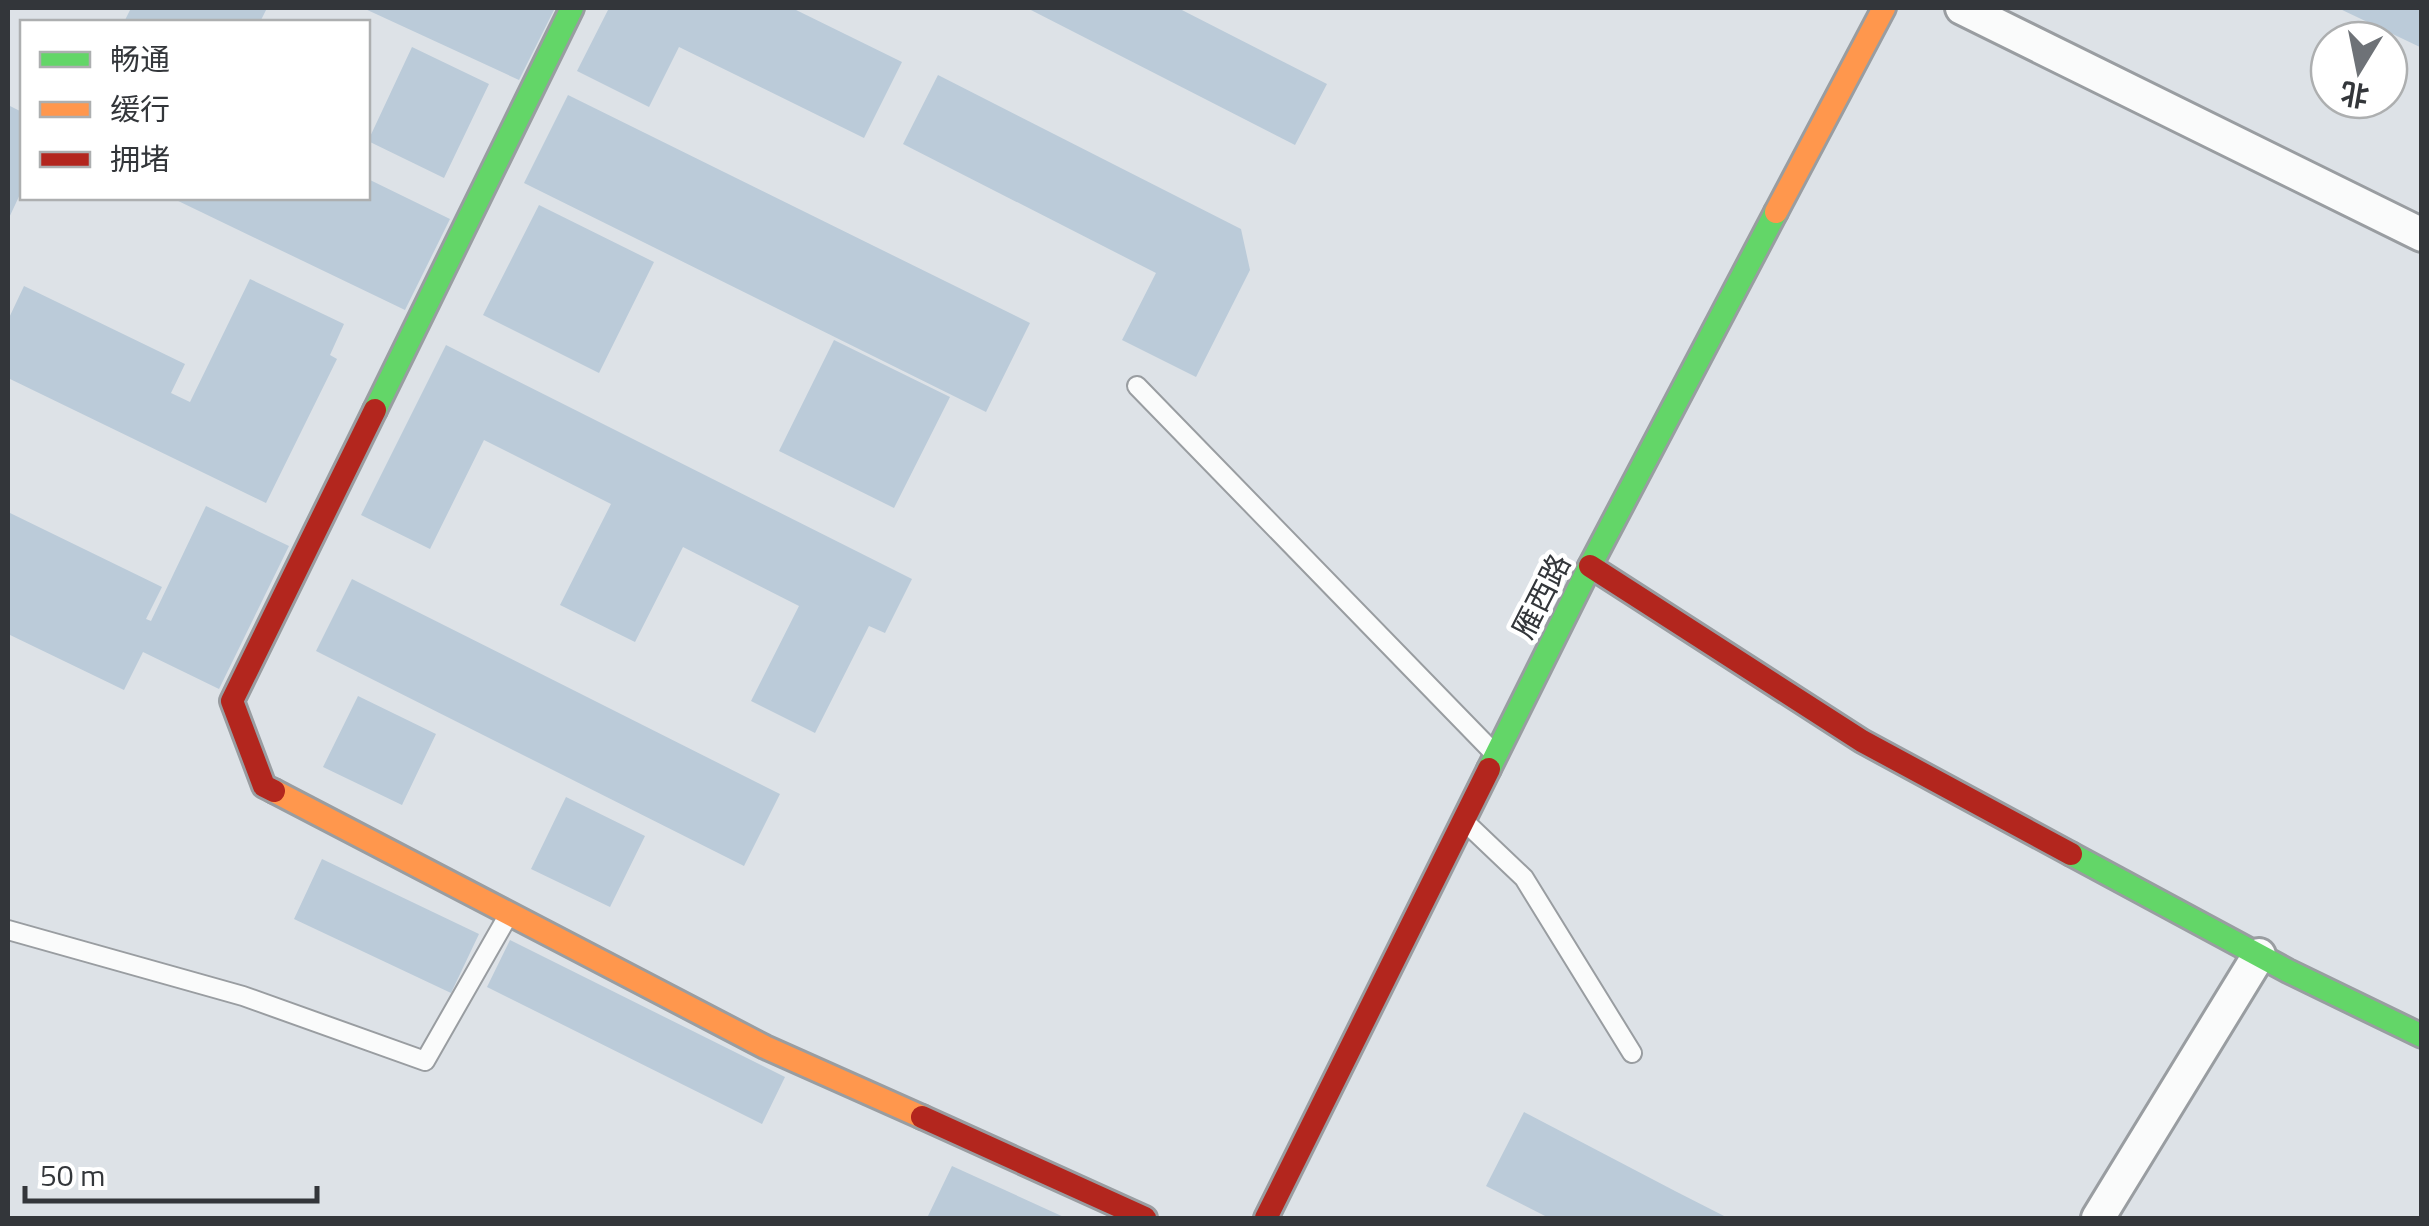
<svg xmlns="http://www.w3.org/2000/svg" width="2429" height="1226" font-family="'Titillium Web','Noto Sans SC',sans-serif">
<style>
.building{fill:#bbcbd9}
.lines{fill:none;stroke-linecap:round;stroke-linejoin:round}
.lane-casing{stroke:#999da1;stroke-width:22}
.street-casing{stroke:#999da1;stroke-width:38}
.fast-casing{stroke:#999da1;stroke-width:28}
.slow-casing{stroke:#999da1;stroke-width:28}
.jam-casing{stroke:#999da1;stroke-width:28}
.lane{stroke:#fafbfb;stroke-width:18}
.street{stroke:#fafbfb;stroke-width:32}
.fast{stroke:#63d668;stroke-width:22}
.slow{stroke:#ff974d;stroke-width:22}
.jam{stroke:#b3261e;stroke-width:22}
.labels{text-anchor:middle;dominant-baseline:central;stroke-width:9;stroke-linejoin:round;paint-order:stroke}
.street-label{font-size:30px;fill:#33363a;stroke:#fff}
</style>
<rect width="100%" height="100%" fill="#dde2e7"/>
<path class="building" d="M131 8H267L260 22H124Z
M363 8H555L519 80Z
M609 8H792L902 62 864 138 679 47 649 107 577 71Z
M1027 8H1178L1327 84 1295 145Z
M2338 8H2422V48Z
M412 47 489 84 444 178 368 141Z
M938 75 1241 229 1250 270 1196 377 1122 340 1156 273 903 144Z
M568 95 1030 323 986 412 524 183Z
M8 105 22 112V190L8 220Z
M368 179 450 219 405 310 172 198H368Z
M539 205 654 262 599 373 483 315Z
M250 279 344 324 330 355 337 359 266 503 8 378V320L24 286 185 364 171 393 190 402Z
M834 340 950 397 894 508 779 451Z
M446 345 912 579 885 633 869 626 815 733 751 701 799 606 683 547 635 642 560 605 611 504 484 440 430 549 361 515Z
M206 506 289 546 219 689 143 652 124 690 8 634V512L162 587 146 619 151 621Z
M352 579 780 794 744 866 316 651Z
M358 696 436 734 402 805 323 767Z
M566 797 645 836 610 907 531 869Z
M322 859 479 934 451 993 294 919Z
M510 940 785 1077 762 1124 487 987Z
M1524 1112 1675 1191 1728 1218H1549L1486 1186Z
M952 1166 1066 1218H927Z"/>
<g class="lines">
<g class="lane-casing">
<path id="lane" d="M1137 386 1495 754
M1463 820 1524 878 1632 1053
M8 930 243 996 425 1061 509 914"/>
</g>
<g class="street-casing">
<path id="street" d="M1962 8 2422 235
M2098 1218 2259 955"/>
</g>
<g class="fast-casing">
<path id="fast" d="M375 410 572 8
M1489 769 1590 566 1776 212
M2071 854 2288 971 2422 1036"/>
</g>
<g class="slow-casing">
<path id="slow" d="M1776 212 1884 8
M274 791 765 1047 922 1117"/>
</g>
<g class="jam-casing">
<path id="jam" d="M1590 566 1862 741 2071 854
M274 791 264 786 232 701 375 410
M922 1117 1145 1218
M1266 1218 1489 769"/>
</g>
<use href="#lane" class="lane"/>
<use href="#street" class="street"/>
<use href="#fast" class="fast"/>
<use href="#slow" class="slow"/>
<use href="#jam" class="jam"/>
</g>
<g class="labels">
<g class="street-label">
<text transform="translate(1541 596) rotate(-63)">雁西路</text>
</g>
</g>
<rect width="2429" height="1226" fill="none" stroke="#33363a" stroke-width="20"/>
<rect x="20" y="20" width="350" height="180" fill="#ffffff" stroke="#adafb0" stroke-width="2.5"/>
<rect x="40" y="52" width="50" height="15" fill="#63d668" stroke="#adafb0" stroke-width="2.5"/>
<text x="110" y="70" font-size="30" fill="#33363a">畅通</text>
<rect x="40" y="102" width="50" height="15" fill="#ff974d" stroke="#adafb0" stroke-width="2.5"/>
<text x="110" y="120" font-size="30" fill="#33363a">缓行</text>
<rect x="40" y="152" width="50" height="15" fill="#b3261e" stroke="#adafb0" stroke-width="2.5"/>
<text x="110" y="170" font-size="30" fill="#33363a">拥堵</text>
<g transform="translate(2359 70) rotate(190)"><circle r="48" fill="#ffffff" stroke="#adafb0" stroke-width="2.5"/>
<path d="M0-8L18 38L0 25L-18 38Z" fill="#6e7277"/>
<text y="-15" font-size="28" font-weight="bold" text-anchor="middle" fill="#33363a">北</text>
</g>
<path d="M25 1186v15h292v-15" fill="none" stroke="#33363a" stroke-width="5"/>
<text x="40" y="1186" font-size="30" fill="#33363a" stroke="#ffffff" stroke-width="8" paint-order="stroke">50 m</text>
</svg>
